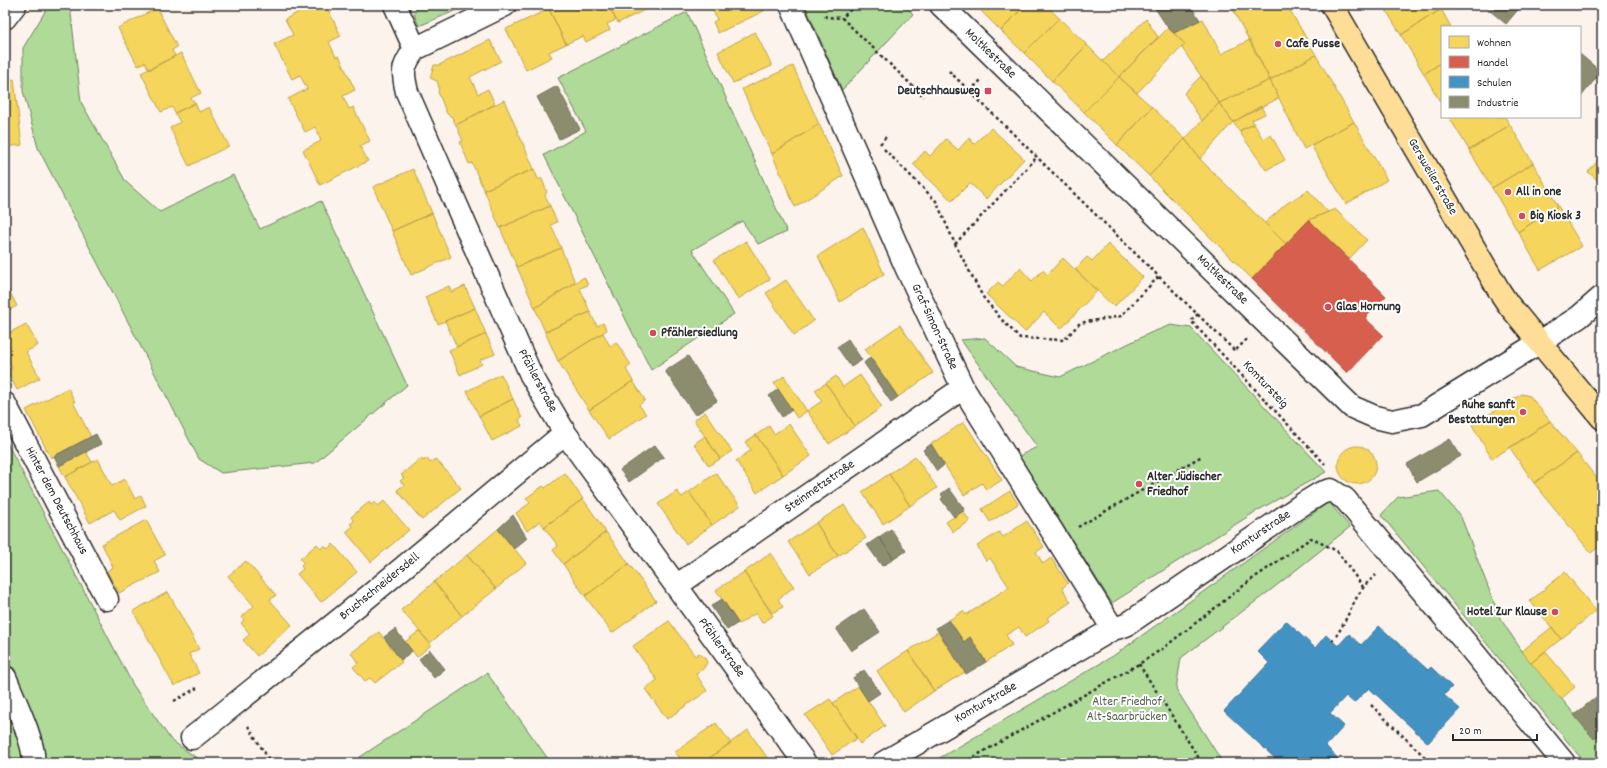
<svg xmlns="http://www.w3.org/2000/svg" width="1607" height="768" font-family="Dekko,sans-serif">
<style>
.green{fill:#afda98;stroke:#6d8262}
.homes{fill:#f6d55c;stroke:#b9a24d}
.shops{fill:#d6604d;stroke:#a35043}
.schools{fill:#4393c3;stroke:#3c7495}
.industry{fill:#8c8c6e;stroke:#6f6f5a}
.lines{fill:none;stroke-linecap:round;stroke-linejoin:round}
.minor-casing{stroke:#2b2b2b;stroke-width:25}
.major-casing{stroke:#2b2b2b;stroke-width:25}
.path{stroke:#2b2b2b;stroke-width:2.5;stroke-dasharray:3 3;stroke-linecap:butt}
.minor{stroke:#fff;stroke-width:22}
.major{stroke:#fedd96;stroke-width:22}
.poi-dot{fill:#d1495b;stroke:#fff;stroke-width:1.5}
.labels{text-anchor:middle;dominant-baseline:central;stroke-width:4;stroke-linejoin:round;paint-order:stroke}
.poi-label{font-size:13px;font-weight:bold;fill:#2b2b2b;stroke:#fff;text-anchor:start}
.street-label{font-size:13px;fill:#2b2b2b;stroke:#fff}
.park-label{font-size:13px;fill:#53604c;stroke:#fff}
</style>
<rect width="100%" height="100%" fill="#fdf3ed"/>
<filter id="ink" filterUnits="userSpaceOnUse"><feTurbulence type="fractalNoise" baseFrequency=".025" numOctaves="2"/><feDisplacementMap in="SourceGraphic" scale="8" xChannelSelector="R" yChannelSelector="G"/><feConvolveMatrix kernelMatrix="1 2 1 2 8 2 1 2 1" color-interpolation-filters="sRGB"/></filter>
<g filter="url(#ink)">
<path class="green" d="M49 5H70L81 102 126 182 160 212 233 175 260 229 321 201 407 385 315 463 221 473 199 459 38 148 23 91V48Z
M420 5H469L419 26 414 14Z
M805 5H904L913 14 842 90Z
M687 12 787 232 758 244 742 221 692 250 734 314 651 370 544 155 586 131 558 78Z
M1171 325 1191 328 1326 472 1255 512 1112 603 1019 456 1037 447 961 340 985 338 1016 367 1060 377 1150 333Z
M5 439 133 685 171 740 204 763H15L5 747Z
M1439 491 1461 517 1500 618 1522 651 1594 738 1602 732V763H1585L1381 515 1398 497Z
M1329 502 1350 527 1276 586 1181 658 1176 689 1223 763H931L1113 656Z
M487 673 551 763H351Z"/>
<path class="homes" d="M313 5H326L341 36 329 42 336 57 339 56 355 90 343 96 349 109 353 107 370 141 360 146 368 161 320 185 303 150 321 141 315 127 305 132 288 99 307 89 300 75 292 79 274 44 293 35 285 19Z
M556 5H608L616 20 607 24 610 30 586 42 583 36 566 44 549 9Z
M608 5H655L618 23Z
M711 5H761L764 11 718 33 713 22 717 20Z
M975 5H1025L1001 31Z
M1025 5H1046L1059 18 1024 53 1001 31Z
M1232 5H1287L1316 55 1270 80 1231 6Z
M1383 5H1438L1441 9 1401 35Z
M157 8 177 47 172 50 175 56 149 70 145 62 138 66 118 28Z
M549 9 566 44 549 52 552 57 526 70 506 29Z
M1441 9 1451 27H1442V62L1424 74 1401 35Z
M1059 18 1087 45 1052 81 1024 53Z
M1146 19 1158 37 1119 77 1103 61Z
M1203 19 1221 54 1250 40 1270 80 1219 103 1182 48 1185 44 1174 33Z
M1168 28 1185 44 1137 93 1119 77Z
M755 32 772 66 733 83 718 52Z
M490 40 501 61 470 77 478 94 488 89 495 104 456 125 452 117 447 114 438 92 439 87 437 81 430 78 434 65H439Z
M1087 45 1119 77 1084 112 1052 81Z
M181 53 201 93 191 98 195 103 175 113 172 107 161 112 141 73Z
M1316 55 1354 122 1304 149 1270 80Z
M1442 62V105L1424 74Z
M793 66 819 124 772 154 742 89Z
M1201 76 1219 103 1202 121 1184 93Z
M1119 77 1152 107 1117 145 1084 112Z
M14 79 22 145 5 147V81Z
M1270 80 1279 98 1233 122 1219 103Z
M504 100 534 169 484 190 472 163 469 164 460 142 463 141 456 125Z
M195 103 199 112 209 107 229 146 189 166 170 128 180 122 175 113Z
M1219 103 1233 122 1200 159 1185 139Z
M1261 106 1265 114 1252 120 1254 124 1239 131 1233 122Z
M1152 107 1185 139 1149 176 1117 145Z
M1449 117H1505L1510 125 1469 150Z
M1354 122 1387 180 1346 204 1311 145Z
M819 124 843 176 795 207 772 154Z
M1254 124 1263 139 1271 135 1285 160 1266 170 1239 131Z
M1510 125 1533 163 1492 188 1469 150Z
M991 128 1024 159 986 199 970 183 952 201 913 164 925 151 930 156 946 139 958 150 969 138 974 144Z
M1185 139 1200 159 1286 244 1252 279 1149 176Z
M1602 156V184L1588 172Z
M1533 163 1558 206 1518 232 1492 188Z
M413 169 432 213 392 231 373 187Z
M534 169 538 179H542L547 192 545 195 550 206 500 228 484 190Z
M1308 190 1328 212 1309 220 1286 244 1265 223 1286 204Z
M550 206 557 222 551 225 561 248 517 267 500 228Z
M1558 206 1582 246 1540 270 1518 232Z
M1335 209 1367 240 1349 259 1309 220Z
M432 213 451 257 411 275 392 231Z
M863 227 884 274 840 302 818 256Z
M746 241 770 279 738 299 714 260Z
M1108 244 1143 277 1114 307 1075 269 1087 257 1092 261Z
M561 248 575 282 535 308 517 267Z
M1063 258 1097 291 1061 329 1044 312 1025 332 986 294 998 282 1003 286 1020 268 1032 281 1043 270 1047 275Z
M584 277 588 285 580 288 590 312 545 332 535 308Z
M786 280 814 321 794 335 766 293Z
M5 283 17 306 5 312Z
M449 286 451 292 465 286 475 308 438 324 425 297Z
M475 308 486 334 457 347 445 321Z
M590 312 597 326 603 323 607 330 558 361 545 332Z
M26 324 38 345 26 352 40 378 17 390 7 371 12 368 5 356V335Z
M900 325 933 373 898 397 865 349Z
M603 333 610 346 616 342 631 365 626 369 633 381 589 410 558 361Z
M486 334 495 354 480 360 482 364 460 375 449 350Z
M501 374 513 399 479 416 467 391Z
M860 375 882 407 855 426 826 383 836 376 843 387Z
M784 376 807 411 797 418 774 383Z
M633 381 645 400 639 405 646 414 609 439 589 410Z
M826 383 855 426 829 444 807 411 822 401 815 390Z
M68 388 75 402H73L91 437 51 458 26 410Z
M1522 394 1530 396 1550 421 1492 459 1472 425Z
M513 399 522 418 519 420 522 426 492 441 479 416Z
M705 412 732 451 720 459 694 420Z
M1550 421 1577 453 1534 483 1510 448Z
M964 422 1002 480 986 490 982 483 964 495 931 444Z
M789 424 811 456 783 475 756 435 769 426 774 434Z
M756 435 783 475 757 493 736 461 751 450 745 442Z
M705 436 720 459 709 466 694 444Z
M1338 465a19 19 0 1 1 38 0a19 19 0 1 1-38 0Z
M86 452 92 462 65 477 59 466Z
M1577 453 1602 485V544L1591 553 1534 483Z
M915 456 937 488 910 506 889 474Z
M421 458 423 461 427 458 430 463 436 459 461 488 422 520 397 490 404 485 400 481 404 478 401 475Z
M98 459 112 486 125 479 135 499 141 495 146 506 120 520 114 510 90 523 65 477Z
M565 473 583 499 544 527 540 521 527 531 516 513 530 503 526 498 543 486 545 488Z
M716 473 740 506 712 525 689 492Z
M889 474 910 506 883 524 862 492Z
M677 491 682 497 689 492 712 525 686 544 658 504Z
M1010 491 1018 504 990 522 982 509Z
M583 499 606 532 563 564 553 550 558 546 544 527Z
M384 501 409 530 371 562 346 532 353 526 350 524 354 521 351 517 369 502 371 505 375 502 378 506Z
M844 505 866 538 838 556 816 523Z
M963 511 970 521 953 532 946 522Z
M146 520 165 555 154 561 160 572 119 593 107 571 113 567 102 544Z
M1027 521 1044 547 1036 552 1043 564 1051 558 1068 583 1062 588 1071 602 1047 618 1049 621 1025 637 1019 627 1006 635 1012 645 986 662 970 637 964 642 949 620 963 611 966 615 1009 587 990 558 986 561 977 546 999 532 1003 537Z
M816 523 838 556 810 574 788 542Z
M498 529 526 563 496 589 467 555Z
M606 532 629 564 585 596 563 564Z
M317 544 321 549 324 545 328 549 333 544 357 572 321 602 297 574 303 569 301 566 304 563 300 559Z
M771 553 794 587 778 599 783 607 772 613 744 572Z
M467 555 496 589 462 616 434 582Z
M246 561 276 595 270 600 292 625 257 656 243 640 250 634 241 623 244 620 242 617 254 606 228 576Z
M629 564 656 601 612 633 585 596Z
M744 572 773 616 762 623 756 613 739 624 716 590Z
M1565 572 1596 611 1561 639 1530 601Z
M434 582 462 616 430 643 401 610Z
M168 592 199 649 189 654 199 673 174 686 133 611Z
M669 621 695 656 699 653 705 658 707 663 703 669 696 674 707 691 667 719 645 689 657 680 633 646Z
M1552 627 1561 639 1531 663 1522 651Z
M419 631 431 645 417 657 405 642Z
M379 632 402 662 375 683 370 678 365 681 353 667 358 663 351 653Z
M938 632 965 672 934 691 908 651Z
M908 651 934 691 904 712 877 671Z
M1545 651 1575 687 1561 699 1531 663Z
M858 686 885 726 860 744 833 703Z
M830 699 857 738 832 755 805 715Z
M716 723 731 743 702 763H684L675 752Z
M748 730 771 763H710L708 759Z"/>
<path class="shops" d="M1309 220 1386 296 1365 318 1383 335 1347 373 1252 279Z"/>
<path class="schools" d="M1286 621 1315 648 1326 635 1338 646 1349 634 1361 645 1379 626 1428 670 1431 667 1452 687 1444 695 1460 709 1428 743 1369 688 1354 703 1346 696 1330 713 1344 726 1326 746 1342 763H1280L1224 711 1269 663 1257 651Z"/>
<path class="industry" d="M1153 5H1190L1200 20 1174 33 1168 28Z
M1483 5H1522L1506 24Z
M1580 54 1601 72 1580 98Z
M557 86 580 129 559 139 537 97Z
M848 339 862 360 851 367 837 347Z
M688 356 717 401 695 415 665 371Z
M870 357 898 397 891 402 864 363Z
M778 389 792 410 782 417 769 396Z
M96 434 101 444 59 466 54 456Z
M1450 439 1461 456 1417 482 1407 464Z
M931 444 944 465 937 471 923 450Z
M655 445 664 457 629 482 620 470Z
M949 488 965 510 954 517 941 499 943 497 941 494Z
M513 515 527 538 514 549 498 529Z
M891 529 906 551 894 559 879 537Z
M879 537 894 559 882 566 867 545Z
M722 599 738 623 727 630 711 606Z
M864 609 880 632 851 651 836 628Z
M949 620 964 642 970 637 986 662 966 674 936 628Z
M395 629 412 651 401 660 384 637Z
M430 650 445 669 434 678 419 659Z
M864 670 880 693 868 701 853 678Z
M1602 692V732L1594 739 1574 715Z"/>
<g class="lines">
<g class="minor-casing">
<path id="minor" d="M395 5 415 49
M505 5 415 49C402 67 402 71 407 92L531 375 565 433 805 763
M791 5 907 269 963 388 1113 629
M941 5 1352 407 1375 417 1392 421 1422 415 1540 342 1579 317 1602 297
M5 18 15 5
M5 404 107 599
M676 586 963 388
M5 677C12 695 37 746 33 763
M192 738 215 720 369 596 565 433
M883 763 1113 629 1126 625 1303 504 1321 493 1331 490 1345 499 1466 643 1564 763"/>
</g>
<g class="major-casing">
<path id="major" d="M1332 5 1500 292 1508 304 1602 418"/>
</g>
<path class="path" d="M855 5 842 18 924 97
M825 15 826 17 842 18
M949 71 1235 351 1247 339
M970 91 981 80
M880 144 886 137
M884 149 936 201 955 244 983 297 1002 320 1020 338 1064 340 1080 323 1121 316 1159 276
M955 244 1037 157
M1198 314 1191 321 1325 464
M1078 527 1202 456
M1332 641C1346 625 1350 605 1363 588 1366 583 1372 579 1376 575
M1139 664 1202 763
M174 701 197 688
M1371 705 1431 763
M248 726 271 763
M1498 760 1500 763
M963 763 1139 664 1162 649 1251 580 1311 538 1337 551 1363 587"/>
<use href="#minor" class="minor"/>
<use href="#major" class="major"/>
</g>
</g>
<g class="poi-dot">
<circle cx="1278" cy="44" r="4"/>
<rect x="984" y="87" width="8" height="8" rx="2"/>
<circle cx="1508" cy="192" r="4"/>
<circle cx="1522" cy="216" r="4"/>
<circle cx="1328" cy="307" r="4"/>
<circle cx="653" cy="333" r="4"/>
<circle cx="1523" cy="412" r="4"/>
<circle cx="1139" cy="484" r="4"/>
<circle cx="1555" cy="612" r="4"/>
</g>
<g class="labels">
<g class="poi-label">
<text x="1286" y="44">Cafe Pusse</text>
<text x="980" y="91" text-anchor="end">Deutschhausweg</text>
<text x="1516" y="192">All in one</text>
<text x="1530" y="216">Big Kiosk 3</text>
<text x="1336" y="307">Glas Hornung</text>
<text x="661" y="333">Pfählersiedlung</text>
<text x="1515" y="405" text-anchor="end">Ruhe sanft<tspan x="1515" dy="15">Bestattungen</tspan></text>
<text x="1147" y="477">Alter Jüdischer<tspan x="1147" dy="15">Friedhof</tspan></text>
<text x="1547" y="612" text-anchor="end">Hotel Zur Klause</text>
</g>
<g class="street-label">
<text transform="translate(990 54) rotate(44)">Moltkestraße</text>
<text transform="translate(1432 177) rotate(60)">Gersweilerstraße</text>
<text transform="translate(1222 280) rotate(44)">Moltkestraße</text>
<text transform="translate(934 327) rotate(65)">Graf-Simon-Straße</text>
<text transform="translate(537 381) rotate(62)">Pfählerstraße</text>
<text transform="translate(1265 385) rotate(47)">Komtursteig</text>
<text transform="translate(820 487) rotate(-35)">Steinmetzstraße</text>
<text transform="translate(56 501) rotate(62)">Hinter dem Deutschhaus</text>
<text transform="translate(1261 533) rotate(-34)">Komturstraße</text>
<text transform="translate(380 587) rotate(-39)">Bruchschneidersdell</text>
<text transform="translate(721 648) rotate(54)">Pfählerstraße</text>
<text transform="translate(986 703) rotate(-30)">Komturstraße</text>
</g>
<g class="park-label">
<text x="1127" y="702">Alter Friedhof<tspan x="1127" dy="15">Alt-Saarbrücken</tspan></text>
</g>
</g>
<rect width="1607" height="768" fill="none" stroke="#fff" stroke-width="20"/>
<rect x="10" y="10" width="1587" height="748" fill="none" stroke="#2b2b2b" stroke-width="1.5" filter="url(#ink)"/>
<rect x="1441" y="26" width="140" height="92" fill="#ffffff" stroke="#aaaaaa"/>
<rect x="1449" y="36" width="20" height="12" fill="#f6d55c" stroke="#aaaaaa"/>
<text x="1477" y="46" font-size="12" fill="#2b2b2b">Wohnen</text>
<rect x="1449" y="56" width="20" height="12" fill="#d6604d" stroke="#aaaaaa"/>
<text x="1477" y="66" font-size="12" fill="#2b2b2b">Handel</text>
<rect x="1449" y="76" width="20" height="12" fill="#4393c3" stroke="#aaaaaa"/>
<text x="1477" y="86" font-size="12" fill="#2b2b2b">Schulen</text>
<rect x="1449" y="96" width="20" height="12" fill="#8c8c6e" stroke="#aaaaaa"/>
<text x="1477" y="106" font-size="12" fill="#2b2b2b">Industrie</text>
<path d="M1453 734v6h84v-6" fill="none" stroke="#2b2b2b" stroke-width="2"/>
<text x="1459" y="734" font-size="12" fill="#2b2b2b" stroke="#ffffff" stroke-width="3" paint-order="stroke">20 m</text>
</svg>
